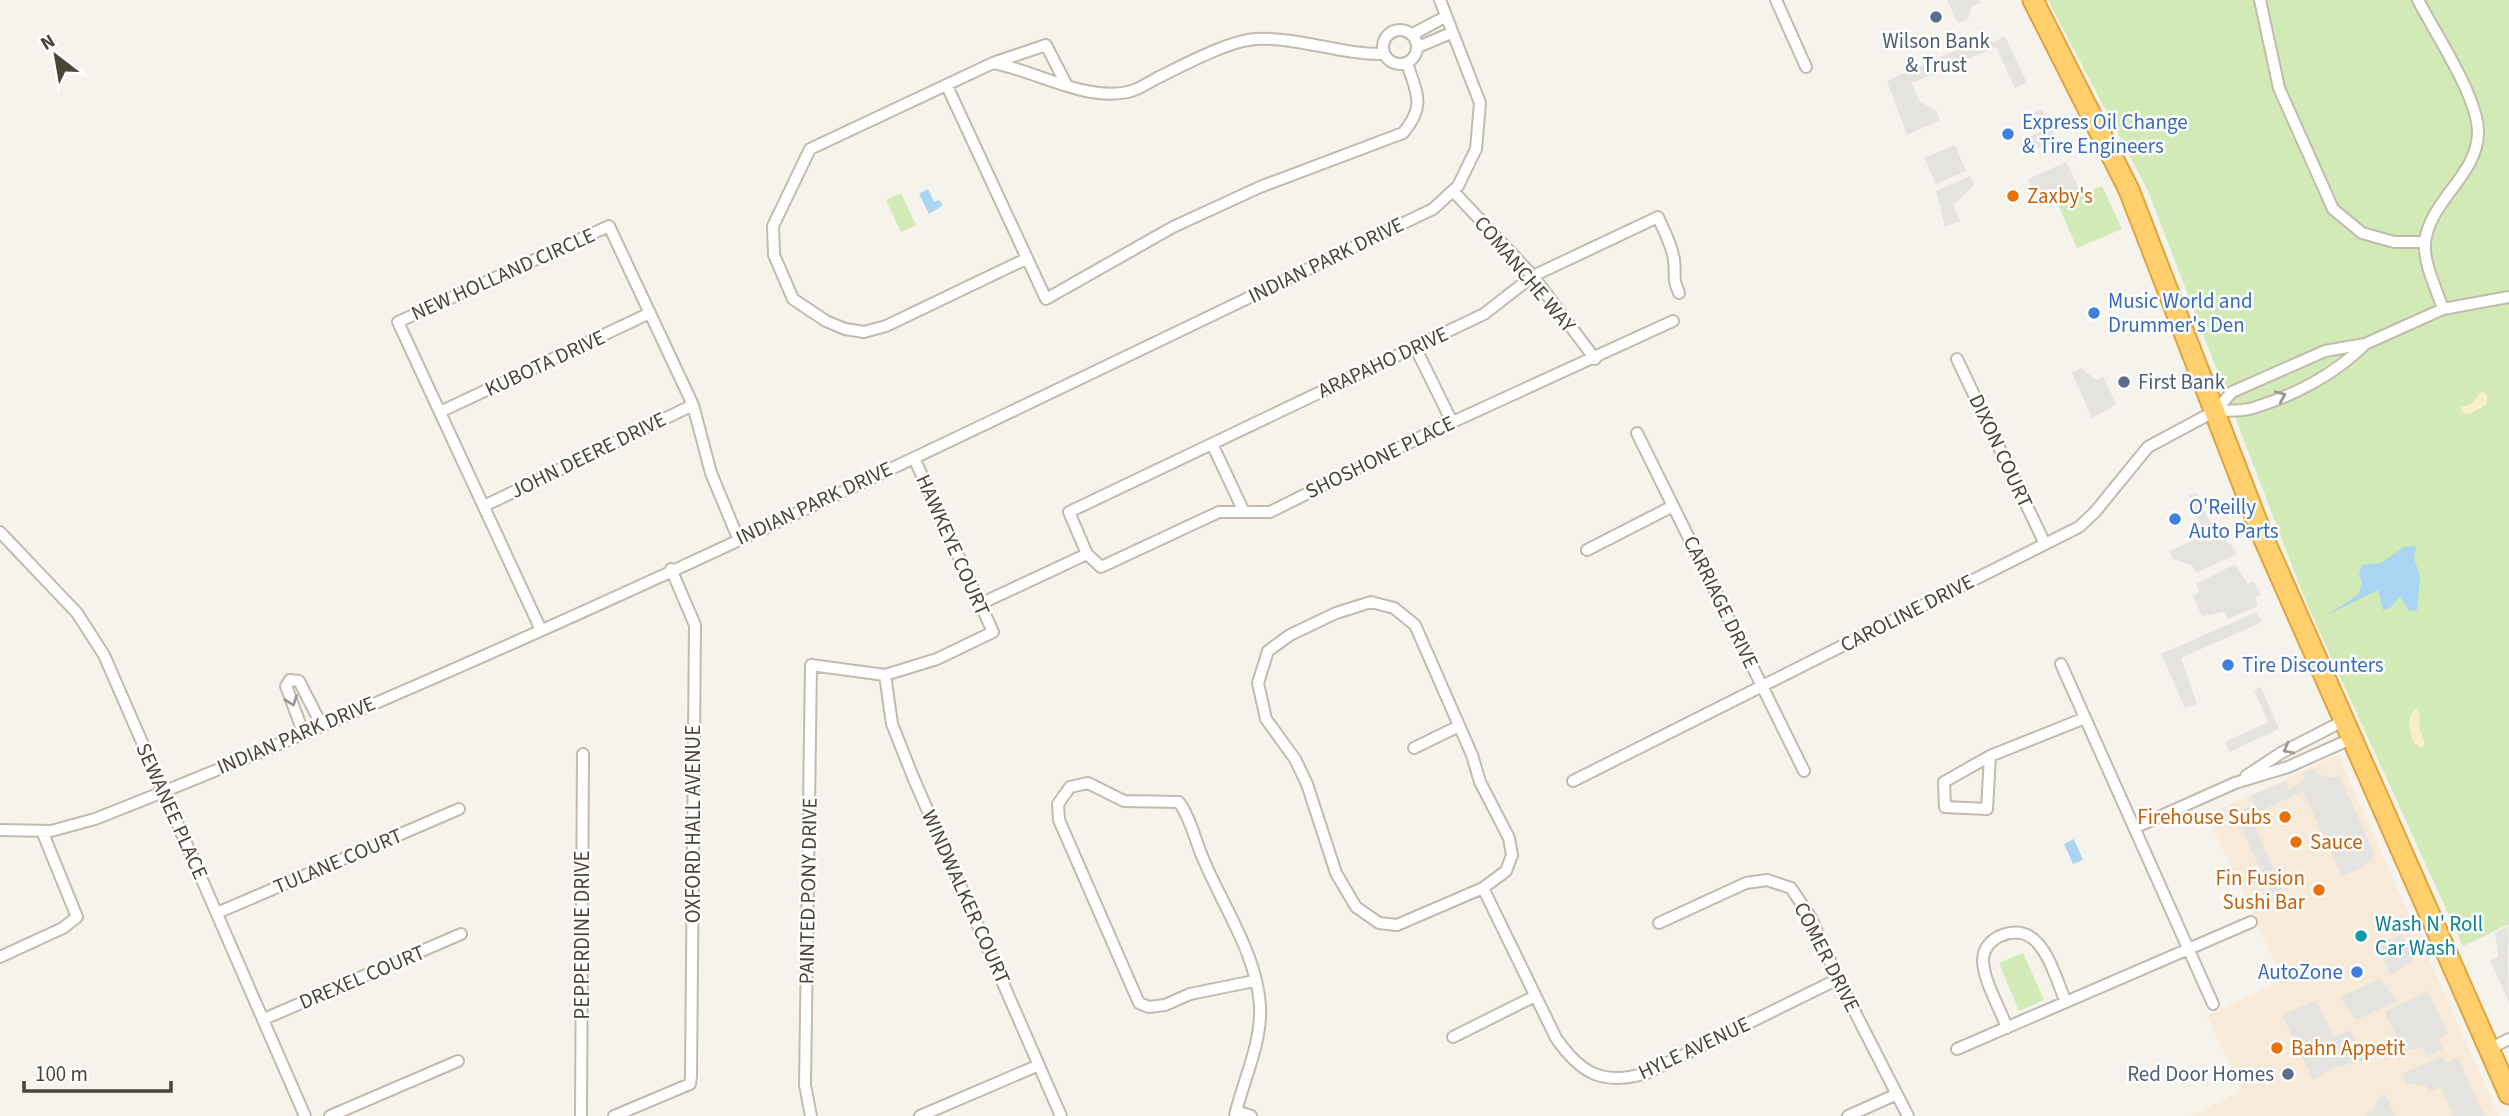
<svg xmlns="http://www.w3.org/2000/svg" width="2509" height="1116" font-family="'Source Sans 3',sans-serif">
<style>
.commercial{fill:#f7ead8}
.green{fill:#d2eab5}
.sand{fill:#f9efc9}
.parking{fill:#e5e3e0}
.water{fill:#a9d4f2}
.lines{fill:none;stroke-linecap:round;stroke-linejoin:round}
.street-casing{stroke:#c2bbae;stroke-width:14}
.highway-casing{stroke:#e0a43c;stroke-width:23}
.street{stroke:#fff;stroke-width:10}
.highway{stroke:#ffcf6e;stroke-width:19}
.oneway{stroke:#9c9892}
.service-dot{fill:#5c6f8a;stroke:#fff;stroke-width:2.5}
.shop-dot{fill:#3f7fe0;stroke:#fff;stroke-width:2.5}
.food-dot{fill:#e8710a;stroke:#fff;stroke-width:2.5}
.culture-dot{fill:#0f9aa8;stroke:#fff;stroke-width:2.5}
.labels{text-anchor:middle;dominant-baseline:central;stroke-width:5;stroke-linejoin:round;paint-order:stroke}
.service-label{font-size:21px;fill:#4e5e75;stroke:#fff}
.shop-label{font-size:21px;fill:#366cbe;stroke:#fff;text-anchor:start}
.food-label{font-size:21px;fill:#c56008;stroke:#fff;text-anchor:start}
.street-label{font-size:21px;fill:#4b4439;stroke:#fff}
.culture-label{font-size:21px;fill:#0d838f;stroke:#fff;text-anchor:start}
</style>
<rect width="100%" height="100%" fill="#f6f3ec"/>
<path class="commercial" d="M2338 755 2499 1116H2191L2242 1091 2207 1016 2283 980 2207 815Z"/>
<path class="green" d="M2048 0H2509V924L2463 946 2306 602 2148 191Z
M2102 186 2122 229 2077 248 2058 204Z
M901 193 916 225 901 232 886 200Z
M2023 953 2044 1000 2019 1011 1999 963Z"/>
<path class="sand" d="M2482 391 2487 395V404L2470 414 2462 413 2461 407 2471 404Z
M2416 709 2420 715 2419 726 2425 744 2422 748C2410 743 2408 727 2410 715Z"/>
<path class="parking" d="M1947 0H1979L1981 3 1972 6 1968 19 1958 23Z
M2005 36 2027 83 2015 88 1996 47 1912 83 1918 100 1936 111 1940 120 1907 135 1887 81 1976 41 1980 49Z
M2042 109 2057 141 2025 152 2021 141 2041 131 2032 113Z
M1955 145 1966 171 1936 184 1924 158Z
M2066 162 2079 189 2071 193 2053 189 2036 197 2028 179Z
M1970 176 1974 185 1953 205 1960 221 1945 227 1936 191Z
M2081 368 2096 380 2104 377 2116 405 2092 418 2072 373Z
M2196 492 2214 531 2232 546 2237 554 2196 573 2192 565 2173 559 2169 551 2205 535 2188 495Z
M2235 564 2248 584 2254 581 2261 595 2255 598 2258 606 2228 619 2224 612 2202 616 2193 596 2199 591 2196 584Z
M2257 612 2262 622 2181 658 2197 704 2185 708 2161 654Z
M2261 687 2279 729 2229 752 2225 742 2268 722 2254 690Z
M2314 769 2317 774 2331 778 2339 775 2375 856 2359 869 2342 877 2303 791 2250 816 2283 890 2272 895 2235 813 2255 804 2251 796 2285 782 2289 789 2305 781 2303 773Z
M2509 926 2508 954 2509 1002 2490 961 2498 957 2495 932Z
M2403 934 2414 960 2391 975 2377 946Z
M2380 979 2397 1001 2356 1020 2340 997Z
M2428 991 2448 1034 2438 1039 2443 1049 2427 1056 2423 1048 2403 1051 2385 1012Z
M2316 1001 2334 1037 2351 1030 2365 1060 2331 1069 2313 1080 2282 1014Z
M2443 1056 2446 1063 2458 1058 2484 1116H2453L2441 1087 2428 1092 2425 1085 2406 1084 2402 1074Z
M2385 1094 2395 1116H2367L2365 1113 2374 1110 2378 1098Z"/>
<path class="water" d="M928 189 934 202 939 200 943 205 929 214 919 194Z
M2416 546 2414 558 2420 577 2417 610 2409 611 2400 596 2390 608 2383 610 2378 590 2327 615 2358 595 2362 583 2359 574 2362 565 2381 563 2404 547Z
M2074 839 2083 860 2073 864 2064 844Z"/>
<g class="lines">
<g class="street-casing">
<path id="street" d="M1776 0 1806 67
M2260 0 2279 88 2333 209 2362 233 2394 242H2425
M2418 0C2435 33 2478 97 2478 132 2478 175 2430 200 2425 242 2423 263 2437 290 2443 309
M1383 47a17 17 0 1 1 34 0a17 17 0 1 1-34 0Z
M1413 34 1445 17
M1418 47 1451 33
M993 63 1046 45 1066 84
M947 86 1046 299 1173 227 1260 187 1403 133C1426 106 1417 94 1407 63
M1453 191 1533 276 1595 359
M1026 259 886 326 864 332 845 329 826 321 793 299 774 255 773 226 810 149 993 63C1037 71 1083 101 1128 92 1138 90 1148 83 1157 78 1182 66 1229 40 1257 39 1300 37 1341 55 1384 54
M1673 321 1433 431 1270 512H1219L1101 567 1087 554 1069 512 1484 314 1533 276 1658 217C1664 231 1672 245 1674 260 1676 275 1672 278 1679 293
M1415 347 1452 422
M1957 359 2045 544
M2215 411C2227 410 2241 412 2253 408 2293 396 2336 374 2365 344
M440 412 650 313
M1637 433 1804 771
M1212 444 1244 512
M484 506 693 405
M0 532 77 613 104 655 305 1116
M1587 550 1673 506
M1371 602 1394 608 1415 625 1472 755 1480 782 1509 838 1512 855 1506 871 1483 888 1397 925 1379 923 1356 907 1336 873 1307 784 1295 759 1266 719 1258 683 1268 651 1290 635 1336 613Z
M980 604 1087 554
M541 630 398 322 609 226 693 405 711 473 738 538
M2061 664 2213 1004
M885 675 892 724 913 777 1061 1116
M303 732 286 686 290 680 299 681 321 724
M1414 748 1459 726
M1990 756 1944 782 1945 807 1987 809 1990 756 2085 718
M2246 776 2281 753 2345 720
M1573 781 2079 527 2095 512 2148 447 2215 411 2232 392 2325 351 2365 344 2443 309 2509 297
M2134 828 2235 783 2288 767 2353 738
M0 830 51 831 95 819C550 640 991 421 1433 209L1458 186 1476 149 1480 103 1440 0
M1483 888 1556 1038C1581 1074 1603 1086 1647 1073L1838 979
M217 913 459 809
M1659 923 1746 883 1767 880 1791 888 1811 918 1838 979 1908 1116
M0 957 63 928 77 917 42 831
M264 1019 461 934
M2007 1028C2000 1008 1984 982 1983 961 1983 949 1990 941 2000 936 2042 918 2053 973 2066 1002
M1453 1037 1535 996
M1957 1049 2251 922
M2489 1049 2509 1039
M1236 1111 1251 1116
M330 1116 458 1061
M581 1116 583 754
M614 1116 690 1084 691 1076 695 625 671 569
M811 1116 805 1085 811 665 885 675 937 659 993 632 914 458
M920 1116 1039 1065
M1235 1116C1243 1080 1262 1044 1260 1006 1257 954 1221 903 1202 856 1194 837 1191 819 1179 802L1124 801 1088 783 1070 787 1058 804 1059 820 1139 1003 1149 1007 1165 1005 1190 994 1254 981
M1848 1116 1897 1094"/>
</g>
<g class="highway-casing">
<path id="highway" d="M2033 0 2129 190 2263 537 2509 1094"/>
</g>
<use href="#street" class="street"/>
<use href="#highway" class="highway"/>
</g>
<defs><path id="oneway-chevron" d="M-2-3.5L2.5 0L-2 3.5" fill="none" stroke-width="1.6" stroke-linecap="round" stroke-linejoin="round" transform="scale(1.75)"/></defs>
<g class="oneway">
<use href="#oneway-chevron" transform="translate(2281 396) rotate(-23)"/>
<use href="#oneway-chevron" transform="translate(292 701) rotate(70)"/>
<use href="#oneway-chevron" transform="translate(2288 749) rotate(152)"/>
</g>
<g class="service-dot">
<circle cx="1936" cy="17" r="7"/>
<circle cx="2124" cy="382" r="7"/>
<circle cx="2288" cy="1074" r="7"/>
</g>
<g class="shop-dot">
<circle cx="2008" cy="134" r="7"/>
<circle cx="2094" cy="313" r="7"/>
<circle cx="2175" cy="519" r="7"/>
<circle cx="2228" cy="665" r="7"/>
<circle cx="2357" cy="972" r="7"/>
</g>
<g class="food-dot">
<circle cx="2013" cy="196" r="7"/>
<circle cx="2285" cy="817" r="7"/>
<circle cx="2296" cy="842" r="7"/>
<circle cx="2319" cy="890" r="7"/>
<circle cx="2277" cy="1048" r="7"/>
</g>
<circle class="culture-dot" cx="2361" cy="936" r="7"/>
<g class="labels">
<g class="service-label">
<text x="1936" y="41">Wilson Bank<tspan x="1936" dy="24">&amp; Trust</tspan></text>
<text x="2138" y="382" text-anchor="start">First Bank</text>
<text x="2274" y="1074" text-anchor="end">Red Door Homes</text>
</g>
<g class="shop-label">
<text x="2022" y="122">Express Oil Change<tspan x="2022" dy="24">&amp; Tire Engineers</tspan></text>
<text x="2108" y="301">Music World and<tspan x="2108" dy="24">Drummer's Den</tspan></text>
<text x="2189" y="507">O'Reilly<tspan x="2189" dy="24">Auto Parts</tspan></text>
<text x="2242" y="665">Tire Discounters</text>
<text x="2343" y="972" text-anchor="end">AutoZone</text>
</g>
<g class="food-label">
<text x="2027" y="196">Zaxby's</text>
<text x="2271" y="817" text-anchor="end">Firehouse Subs</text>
<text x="2310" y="842">Sauce</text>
<text x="2305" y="878" text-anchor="end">Fin Fusion<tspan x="2305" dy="24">Sushi Bar</tspan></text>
<text x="2291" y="1048">Bahn Appetit</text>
</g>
<g class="street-label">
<text transform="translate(1326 260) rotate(-26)">INDIAN PARK DRIVE</text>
<text transform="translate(503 274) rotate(-24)">NEW HOLLAND CIRCLE</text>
<text transform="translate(1525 274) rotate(50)">COMANCHE WAY</text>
<text transform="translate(1383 362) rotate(-25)">ARAPAHO DRIVE</text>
<text transform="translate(545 363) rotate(-25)">KUBOTA DRIVE</text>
<text transform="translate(2001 451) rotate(65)">DIXON COURT</text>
<text transform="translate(588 455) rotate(-26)">JOHN DEERE DRIVE</text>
<text transform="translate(1380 457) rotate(-26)">SHOSHONE PLACE</text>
<text transform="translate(814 503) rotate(-25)">INDIAN PARK DRIVE</text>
<text transform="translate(953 545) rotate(66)">HAWKEYE COURT</text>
<text transform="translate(1721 602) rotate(64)">CARRIAGE DRIVE</text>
<text transform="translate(1907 613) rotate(-27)">CAROLINE DRIVE</text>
<text transform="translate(296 735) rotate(-23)">INDIAN PARK DRIVE</text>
<text transform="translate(172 811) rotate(66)">SEWANEE PLACE</text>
<text transform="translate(693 824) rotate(-90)">OXFORD HALL AVENUE</text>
<text transform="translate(338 861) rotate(-23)">TULANE COURT</text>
<text transform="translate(808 891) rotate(-89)">PAINTED PONY DRIVE</text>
<text transform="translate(966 897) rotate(66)">WINDWALKER COURT</text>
<text transform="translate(582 935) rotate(-90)">PEPPERDINE DRIVE</text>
<text transform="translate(1827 957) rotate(63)">COMER DRIVE</text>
<text transform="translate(362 977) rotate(-23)">DREXEL COURT</text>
<text transform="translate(1694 1048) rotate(-25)">HYLE AVENUE</text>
</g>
<g class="culture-label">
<text x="2375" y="924">Wash N' Roll<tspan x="2375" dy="24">Car Wash</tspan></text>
</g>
</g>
<g transform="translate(56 56) rotate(329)" stroke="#ffffff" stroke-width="5" paint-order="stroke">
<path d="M0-5L12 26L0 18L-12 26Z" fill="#4b4439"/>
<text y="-10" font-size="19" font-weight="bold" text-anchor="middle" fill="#4b4439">N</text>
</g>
<path d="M24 1081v10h147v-10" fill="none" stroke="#4b4439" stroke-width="3.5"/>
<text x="35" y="1081" font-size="21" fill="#4b4439" stroke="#ffffff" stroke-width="5" paint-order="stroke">100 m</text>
</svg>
